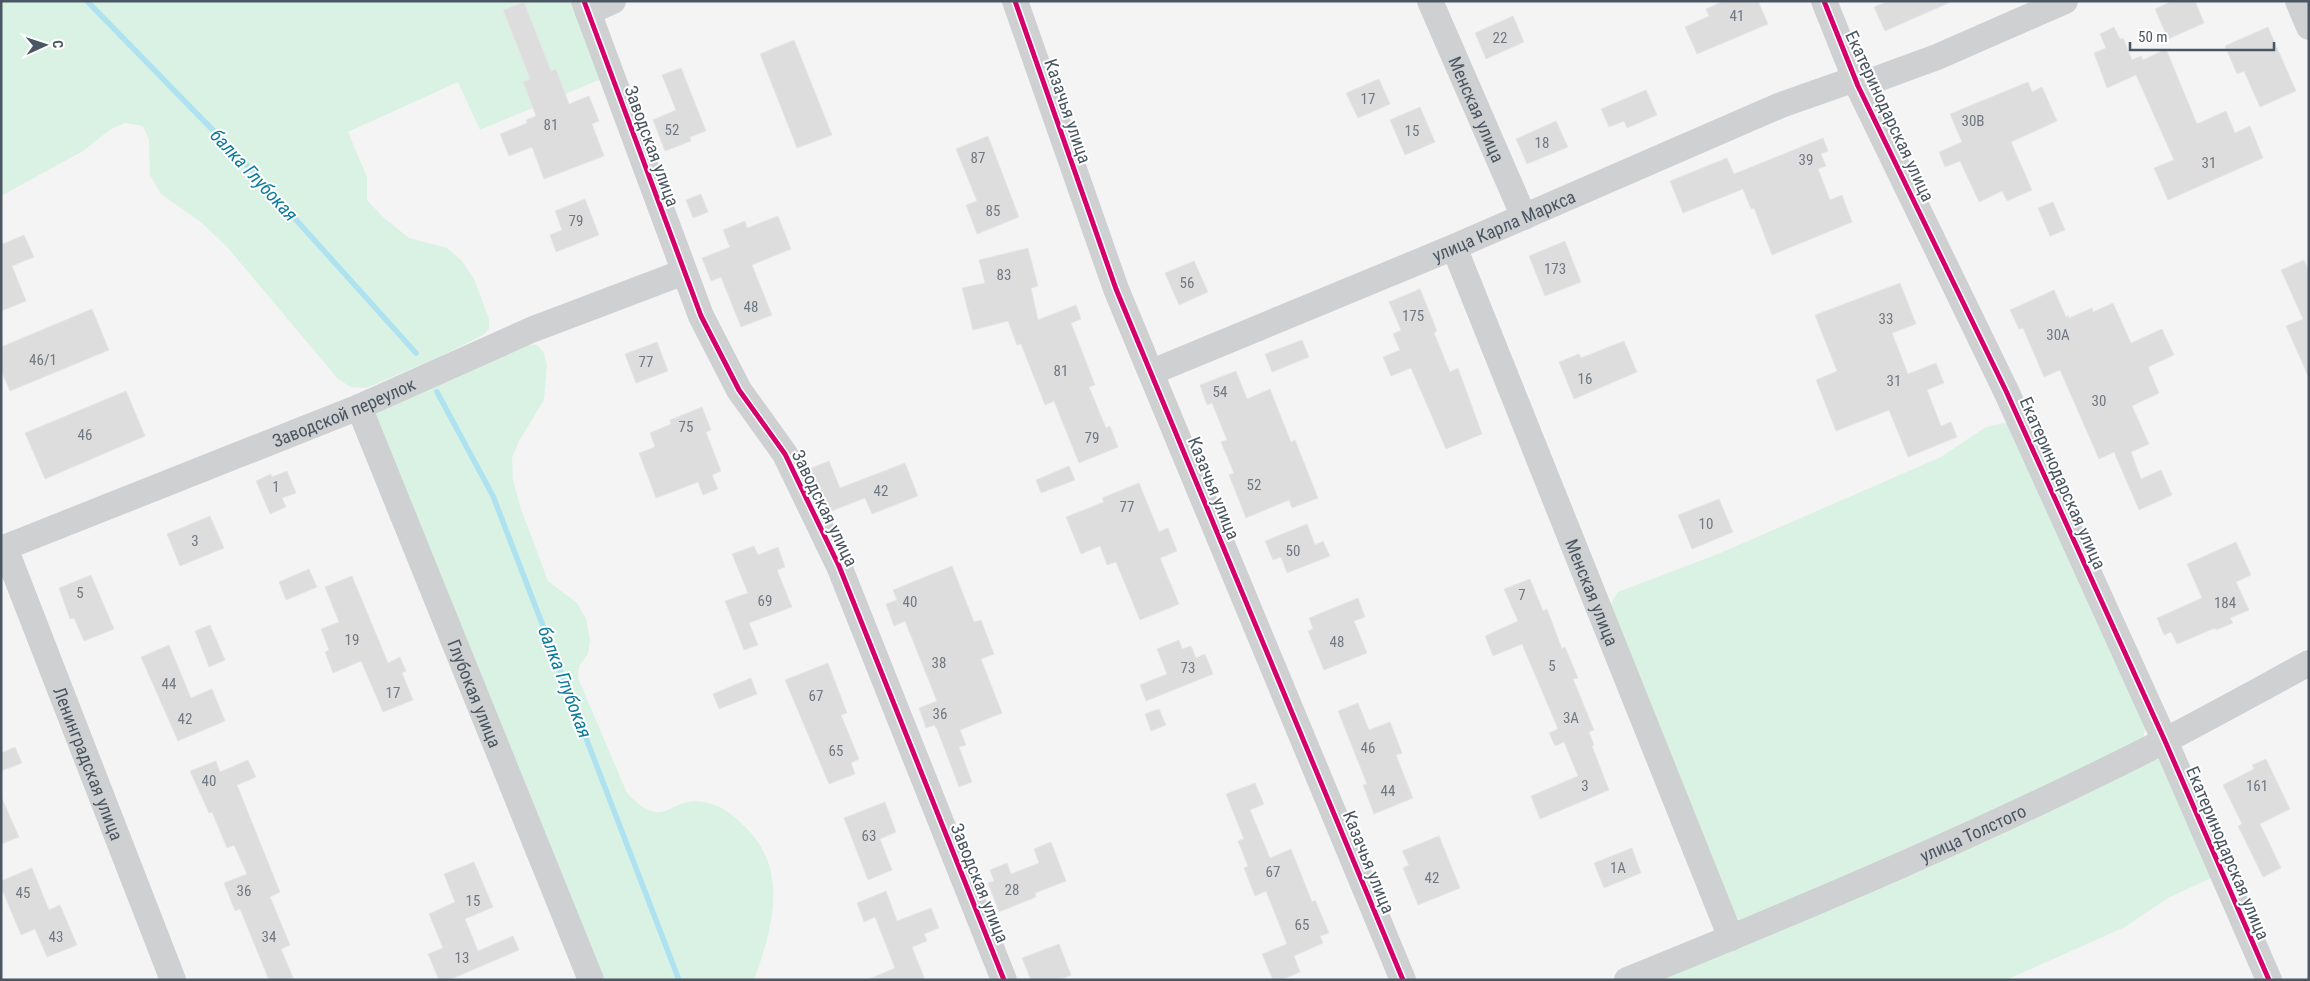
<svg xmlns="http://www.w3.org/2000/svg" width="2310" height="981" font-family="'Roboto Condensed',sans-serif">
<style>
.green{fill:#d9f2e3}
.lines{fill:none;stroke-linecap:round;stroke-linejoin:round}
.stream{stroke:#aee2f0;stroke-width:5.5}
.building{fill:#ddddde;stroke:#e5e6e7}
.minor{stroke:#ced0d2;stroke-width:26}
.cycleway-casing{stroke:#fff;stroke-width:8}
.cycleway{stroke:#d6006c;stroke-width:5}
.labels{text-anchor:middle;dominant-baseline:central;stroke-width:4;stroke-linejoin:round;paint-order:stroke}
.number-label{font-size:15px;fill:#707881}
.street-label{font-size:18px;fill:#4a5661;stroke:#fff}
.water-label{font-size:19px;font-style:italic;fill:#0c7c9b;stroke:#fff}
</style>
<rect width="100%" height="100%" fill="#f4f4f4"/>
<path class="green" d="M1 1H572L601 79 480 130 458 82 348 132 367 177V200L383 217 409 238 447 248 462 261 474 279 489 319V329L483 335 439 357 366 388 351 387 338 379 228 248 202 223 161 194 150 175 149 140 143 126 125 123 111 129 83 151 1 196Z
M521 344 537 345 543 351 547 364 544 400 519 441 512 458 513 481 521 509 548 581 577 603 586 619 590 640 588 654 579 666 578 678 627 793C667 836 668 792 708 803 722 806 733 815 743 825 790 868 773 927 754 980H601L372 414Z
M2004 423 2011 424 2146 726 2142 742 2072 775 1745 922 1735 921 1611 612 1612 602 1618 592 1718 554 1941 457 1986 427Z
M2156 757 2165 767 2213 877 2168 898 2125 927 2006 980H1654Z"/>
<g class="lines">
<path class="stream" d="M87 1 244 162 416 353
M437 392 493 496 679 980"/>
</g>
<path class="building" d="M1723 1H1758L1768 24 1697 54 1685 27 1709 16 1706 9Z
M1889 1H1953L1885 31 1874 7Z
M2172 1H2195L2204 23 2168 39 2155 9Z
M524 2 551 71 556 69 569 104 589 96 599 121 592 124 604 156 544 179 532 147 509 156 500 134 527 123 526 120 536 116 523 82 530 79 503 10Z
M1513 16 1524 42 1486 59 1475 33Z
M2114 27 2120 39 2123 38 2132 60 2141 56 2143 60 2166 49 2197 124 2226 111 2235 133 2250 126 2263 158 2168 200 2154 168 2174 160 2136 75 2107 88 2094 53 2106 48 2100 34Z
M2268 27 2296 91 2260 107 2244 71 2237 74 2225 46Z
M794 40 832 135 797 148 760 54Z
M681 68 706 131 690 137 691 141 665 151 653 120 676 110 662 75Z
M1379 79 1390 104 1358 118 1346 93Z
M2028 82 2032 92 2042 87 2057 121 2011 142 2032 190 2007 201 2002 191 1979 202 1960 161 1945 167 1939 152 1962 142 1950 114Z
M1646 90 1657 115 1627 128 1624 121 1609 127 1601 109Z
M1420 107 1435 142 1405 155 1390 120Z
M1556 121 1568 147 1527 164 1516 139Z
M988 136 1019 217 977 234 966 205 977 201 956 149Z
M1823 138 1828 151 1821 154 1826 166 1818 169 1830 200 1842 195 1852 222 1772 255 1754 208 1751 209 1743 189 1683 213 1670 181 1727 158 1734 174Z
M701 194 708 212 693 218 686 200Z
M585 199 599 235 556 252 550 235 562 230 555 211Z
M2053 202 2065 230 2050 236 2038 208Z
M778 216 791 249 752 265 772 315 741 327 721 277 711 281 702 258 730 247 723 230 745 221 747 228Z
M24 235 34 257 12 266 26 301 1 311V241L3 244Z
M1565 241 1581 282 1545 296 1529 256Z
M1028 248 1038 286 1031 288 1038 320 1076 305 1081 319 1071 323 1095 385 1089 387 1106 428 1110 426 1118 447 1079 463 1054 401 1045 405 1021 344 1017 345 1008 321 973 330 962 288 985 283 979 260Z
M2304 260 2309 271V378L2286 326 2303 319 2281 270Z
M1194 261 1208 292 1179 305 1165 273Z
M1900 283 1916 324 1892 333 1908 374 1936 363 1944 383 1927 390 1941 426 1951 422 1957 437 1908 457 1889 410 1836 431 1816 380 1837 371 1815 315Z
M1420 289 1437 331 1434 333 1450 372 1458 368 1482 434 1446 449 1411 368 1391 376 1383 357 1400 350 1393 334 1401 330 1389 302Z
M2054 290 2066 317 2068 315 2069 318 2092 308 2093 312 2113 303 2131 343 2162 329 2174 355 2148 367 2159 393 2132 406 2149 444 2131 452 2141 479 2161 470 2172 495 2139 510 2114 452 2099 459 2060 370 2044 377 2023 328 2019 329 2010 310Z
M92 309 109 350 10 391 1 370V347Z
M1302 340 1309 357 1272 372 1265 354Z
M1624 341 1637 372 1574 399 1559 362 1579 354 1581 358Z
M657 342 668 371 636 383 625 354Z
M1236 371 1247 399 1270 389 1291 442 1295 440 1318 498 1292 508 1289 500 1246 518 1229 475 1234 473 1221 442 1227 440 1212 403 1207 405 1200 385Z
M126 391 145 436 45 479 25 433Z
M702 407 711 430 706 432 721 471 712 475 718 489 703 495 698 482 656 498 639 453 655 447 650 433 671 424 670 420Z
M829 461 840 488 905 463 918 496 872 514 865 498 829 512 809 469Z
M1069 466 1075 480 1041 493 1036 480Z
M287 471 296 493 282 498 286 507 270 514 256 481 271 474 272 477Z
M1139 483 1159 532 1168 528 1177 551 1160 558 1179 604 1140 620 1116 562 1107 565 1100 546 1081 554 1066 517 1104 502 1102 498Z
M1719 499 1733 532 1692 549 1678 515Z
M210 516 224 548 180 566 167 534Z
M1307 524 1315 545 1323 541 1330 556 1287 573 1281 557 1273 560 1265 541Z
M2236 542 2251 575 2236 582 2249 610 2230 618 2233 623 2216 630 2215 628 2177 644 2171 632 2164 635 2157 618 2202 598 2187 564Z
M754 546 758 555 778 547 785 567 777 570 792 607 749 623 758 645 744 650 725 601 748 593 732 554Z
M952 566 974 622 981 620 994 654 981 659 1002 713 960 730 966 745 959 747 972 782 959 787 937 729 934 725 926 728 919 708 937 701 905 621 894 626 886 604 897 600 893 590Z
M309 569 317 587 286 600 279 582Z
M91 575 114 629 84 641 74 618 70 619 59 588Z
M352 576 388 663 400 657 406 671 402 673 413 700 383 712 361 661 333 673 325 652 329 650 321 629 339 622 325 587Z
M1530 579 1543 611 1547 609 1562 649 1565 647 1578 678 1573 679 1594 730 1589 732 1594 745 1592 746 1609 790 1540 819 1531 796 1578 776 1564 742 1555 746 1549 733 1558 729 1522 644 1493 656 1485 636 1518 621 1504 589Z
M1358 598 1365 617 1354 621 1367 653 1324 670 1308 631 1313 629 1309 618Z
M210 625 225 660 209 667 195 631Z
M1179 640 1182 649 1191 646 1196 658 1205 654 1213 674 1146 701 1140 685 1167 674 1157 649Z
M169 645 191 698 212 689 225 721 178 741 141 657Z
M828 663 847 713 841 715 859 759 851 763 855 774 829 784 785 680Z
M751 678 757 694 719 709 713 694Z
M1358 703 1369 730 1390 722 1402 753 1396 755 1413 798 1374 814 1363 785 1367 784 1338 711Z
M1159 709 1166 725 1151 731 1145 714Z
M15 747 22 763 1 771V753Z
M2266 759 2290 809 2260 824 2281 868 2263 877 2238 826 2242 824 2223 785 2254 769 2252 765Z
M248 760 256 777 237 785 280 892 270 897 290 945 281 949 294 980H269L240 909 235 911 224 883 247 874 234 845 227 848 212 812 209 813 190 771 216 761 220 772Z
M1255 783 1264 804 1250 810 1270 858 1291 849 1312 902 1315 900 1329 933 1320 936 1323 943 1294 956 1300 972 1281 980H1273L1262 954 1287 944 1266 891 1255 896 1244 868 1248 866 1238 841 1244 839 1226 794Z
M1 796 19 837 1 844Z
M885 802 896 832 880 839 892 870 868 880 844 818Z
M1439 836 1460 888 1418 905 1403 868 1409 865 1402 851Z
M1051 842 1066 881 1035 893 1036 897 999 912 988 883 994 881 990 870 1007 863 1011 874 1039 863 1034 849Z
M1632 848 1641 873 1604 888 1594 863Z
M474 862 493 907 465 919 478 951 513 936 519 950 449 980H439L428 954 443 948 429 914 455 902 444 874Z
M32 868 49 910 60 905 77 945 47 957 35 929 21 935 1 887V881Z
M886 891 897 921 931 908 939 928 924 934 927 941 912 947 925 980H867L895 968 875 917 864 922 857 903Z
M1059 944 1071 975 1059 980H1031L1022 958Z"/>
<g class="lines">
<g class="minor">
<path d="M584 1 701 316 739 390 785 454 839 566 1004 980"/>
<path d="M1015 1 1116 289 1403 980"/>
<path id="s1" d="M1430 1 1524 217"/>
<path d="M1824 1 1858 86 2006 391 2165 741 2269 980"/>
<path d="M2298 1 2309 27"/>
<path d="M588 12 613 1"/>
<path d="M1858 86 1937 57 2065 1"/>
<path id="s2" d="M1454 247 1731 938"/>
<path id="s3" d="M1152 372 1454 247 1781 105 1855 79"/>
<path id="s4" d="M359 407 591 980"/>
<path id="s5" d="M5 548 173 980"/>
<path id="s6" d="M1 549 359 407 531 330 684 272"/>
<path id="s7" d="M1627 980C1808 907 1992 829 2166 740 2214 715 2261 689 2309 663"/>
</g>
<g class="cycleway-casing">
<path id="cycleway" d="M584 1 701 316 739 390 785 454 839 566 1004 980
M1015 1 1116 289 1403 980
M1824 1 1858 86 2006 391 2165 741 2269 980"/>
</g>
<use href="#cycleway" class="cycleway"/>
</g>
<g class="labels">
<g class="number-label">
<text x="1737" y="16">41</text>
<text x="1500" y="38">22</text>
<text x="1368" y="99">17</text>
<text x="1973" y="121">30В</text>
<text x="551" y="125">81</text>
<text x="672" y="130">52</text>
<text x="1412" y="131">15</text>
<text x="1542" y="143">18</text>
<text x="978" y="158">87</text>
<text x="1806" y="160">39</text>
<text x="2209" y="163">31</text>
<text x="993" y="211">85</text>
<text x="576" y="221">79</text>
<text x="1555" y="269">173</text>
<text x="1004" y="275">83</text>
<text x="1187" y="283">56</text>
<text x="751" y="307">48</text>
<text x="1413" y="316">175</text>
<text x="1886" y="319">33</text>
<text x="2058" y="335">30А</text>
<text x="43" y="360">46/1</text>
<text x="646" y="362">77</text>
<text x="1061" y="371">81</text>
<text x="1585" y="379">16</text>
<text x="1894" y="381">31</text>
<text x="1220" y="392">54</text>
<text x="2099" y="401">30</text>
<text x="686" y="427">75</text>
<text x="85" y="435">46</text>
<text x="1092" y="438">79</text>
<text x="1254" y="485">52</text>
<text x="276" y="487">1</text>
<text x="881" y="491">42</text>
<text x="1127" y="507">77</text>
<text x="1706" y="524">10</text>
<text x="195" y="541">3</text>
<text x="1293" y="551">50</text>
<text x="80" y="593">5</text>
<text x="1522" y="595">7</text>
<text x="765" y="601">69</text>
<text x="910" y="602">40</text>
<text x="2225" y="603">184</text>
<text x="352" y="640">19</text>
<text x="1337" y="642">48</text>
<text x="939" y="663">38</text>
<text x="1552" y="666">5</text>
<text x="1188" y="668">73</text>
<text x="169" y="684">44</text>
<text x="393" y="693">17</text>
<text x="816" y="696">67</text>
<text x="940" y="714">36</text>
<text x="1571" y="718">3А</text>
<text x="185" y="719">42</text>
<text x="1368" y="748">46</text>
<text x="836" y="751">65</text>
<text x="209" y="781">40</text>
<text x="1585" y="786">3</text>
<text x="2257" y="786">161</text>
<text x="1388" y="791">44</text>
<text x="869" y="836">63</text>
<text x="1618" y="868">1А</text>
<text x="1273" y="872">67</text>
<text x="1432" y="878">42</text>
<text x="1012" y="890">28</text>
<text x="244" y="891">36</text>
<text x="23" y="893">45</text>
<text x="473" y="901">15</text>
<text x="1302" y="925">65</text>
<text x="56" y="937">43</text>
<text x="269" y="937">34</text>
<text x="462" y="958">13</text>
</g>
<g class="street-label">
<text stroke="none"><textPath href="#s1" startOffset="118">Менская улица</textPath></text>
<text transform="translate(1068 111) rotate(71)">Казачья улица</text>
<text transform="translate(1890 116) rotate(65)">Екатеринодарская улица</text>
<text transform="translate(652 146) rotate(70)">Заводская улица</text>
<text stroke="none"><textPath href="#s3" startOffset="381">улица Карла Маркса</textPath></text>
<text stroke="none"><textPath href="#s6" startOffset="369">Заводской переулок</textPath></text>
<text transform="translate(2063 483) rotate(66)">Екатеринодарская улица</text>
<text transform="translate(1214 488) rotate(68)">Казачья улица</text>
<text transform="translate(825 508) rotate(64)">Заводская улица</text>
<text stroke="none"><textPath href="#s2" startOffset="372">Менская улица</textPath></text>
<text stroke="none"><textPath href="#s4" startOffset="309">Глубокая улица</textPath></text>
<text stroke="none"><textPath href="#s5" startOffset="231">Ленинградская улица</textPath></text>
<text stroke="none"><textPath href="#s7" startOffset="376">улица Толстого</textPath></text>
<text transform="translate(2228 853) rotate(67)">Екатеринодарская улица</text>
<text transform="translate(1369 862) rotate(68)">Казачья улица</text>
<text transform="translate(980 883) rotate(68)">Заводская улица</text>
</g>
<g class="water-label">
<text transform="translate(254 175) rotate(47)">балка Глубокая</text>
<text transform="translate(565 682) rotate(69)">балка Глубокая</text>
</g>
</g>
<rect width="2310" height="981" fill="none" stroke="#4a5661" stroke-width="5"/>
<g transform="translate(45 45) rotate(87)" stroke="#ffffff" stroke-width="4" paint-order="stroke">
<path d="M0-4L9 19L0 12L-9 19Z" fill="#4a5661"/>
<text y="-8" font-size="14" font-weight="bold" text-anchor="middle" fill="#4a5661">С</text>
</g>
<path d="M2130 42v8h144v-8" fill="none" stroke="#4a5661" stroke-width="2.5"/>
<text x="2138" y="42" font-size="15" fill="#4a5661" stroke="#ffffff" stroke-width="4" paint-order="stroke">50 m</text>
</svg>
